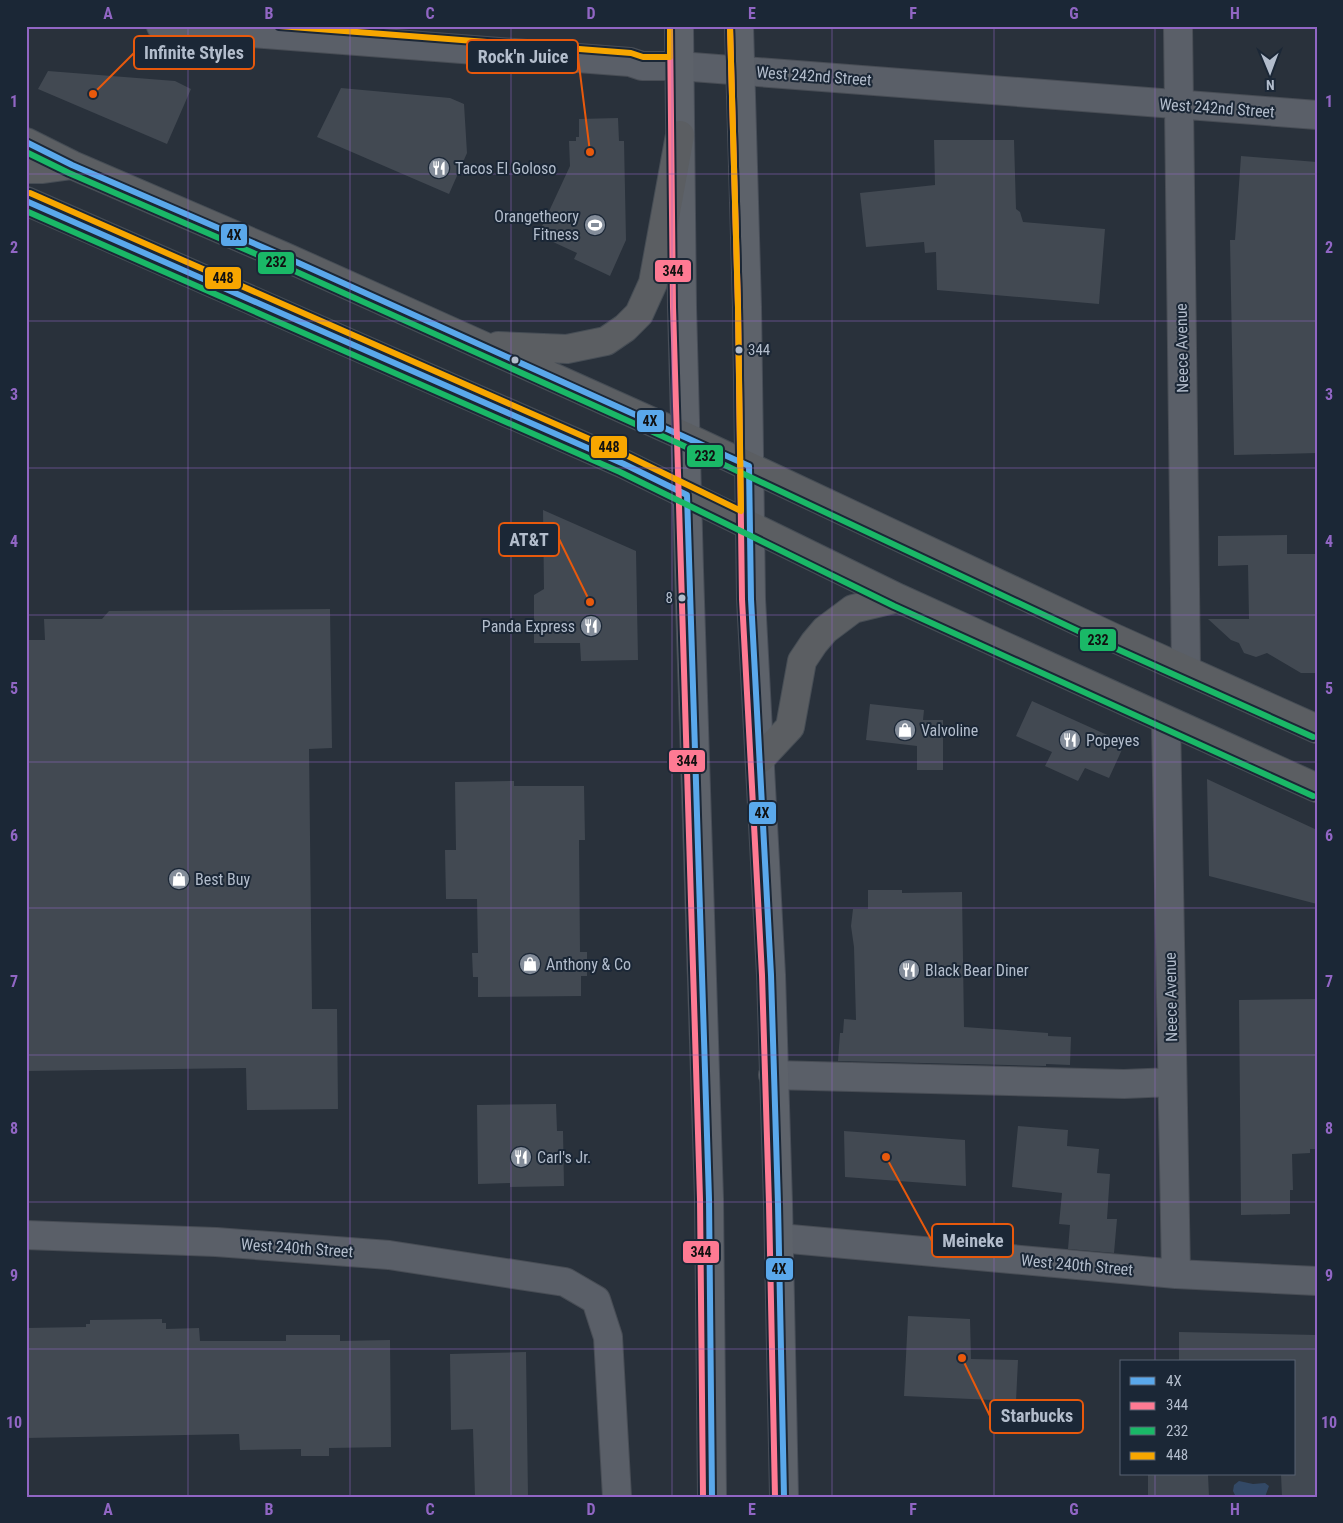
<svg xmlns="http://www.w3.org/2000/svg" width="1343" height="1523" font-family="'Roboto Condensed',sans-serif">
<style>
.water{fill:#334966}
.building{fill:#424952}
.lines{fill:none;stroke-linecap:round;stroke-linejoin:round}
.minor-casing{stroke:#484d55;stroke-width:30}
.major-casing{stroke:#474d57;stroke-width:30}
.highway-casing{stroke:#464d55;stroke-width:30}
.minor{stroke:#5a5f68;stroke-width:28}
.major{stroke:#5d626a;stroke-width:28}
.highway{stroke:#5b5e62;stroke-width:28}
.bus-1-casing{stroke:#1b2736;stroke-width:10}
.bus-2-casing{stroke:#1b2736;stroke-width:10}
.bus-3-casing{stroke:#1b2736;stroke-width:10}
.bus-4-casing{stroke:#1b2736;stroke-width:10}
.bus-1{stroke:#5aa8eb;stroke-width:6}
.bus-2{stroke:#fe7a93;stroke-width:6}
.bus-3{stroke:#1ab867;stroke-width:6}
.bus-4{stroke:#f7a600;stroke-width:6}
.grid{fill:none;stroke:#9166c4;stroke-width:1;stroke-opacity:0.55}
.bus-dot{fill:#b3bdcc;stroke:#1b2736;stroke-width:2}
.labels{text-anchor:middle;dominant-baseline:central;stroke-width:4;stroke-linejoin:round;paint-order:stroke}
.bus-label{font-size:15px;fill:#b3bdcc;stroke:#1b2736;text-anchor:start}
.street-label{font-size:16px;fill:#b3bdcc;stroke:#1b2736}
.poi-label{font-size:16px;fill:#b3bdcc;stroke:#1b2736;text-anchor:start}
.leader{fill:none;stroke:#e8590c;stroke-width:2}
.callout-dot{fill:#e8590c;stroke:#1b2736;stroke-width:2}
.callout{fill:#1b2736;stroke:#e8590c;stroke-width:2}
.callout-label{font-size:18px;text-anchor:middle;font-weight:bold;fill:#b3bdcc}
.line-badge{stroke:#1b2736;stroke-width:2}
.pale-badge-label{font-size:14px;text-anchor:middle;font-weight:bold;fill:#111}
.neatline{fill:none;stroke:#9166c4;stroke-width:2}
.grid-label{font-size:16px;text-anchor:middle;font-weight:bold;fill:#9166c4}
</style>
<rect width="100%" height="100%" fill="#29313b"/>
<path class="water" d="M1239 1481 1253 1484 1265 1483 1269 1486 1265 1497H1236L1233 1491 1234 1485Z"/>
<path class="building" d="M48 71 175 81 191 89 167 144 38 89Z
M341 88 450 98 464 104 467 153 449 194 317 137Z
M618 118 619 141H624L626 240 610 276 574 259 577 253 538 235 570 166 569 141H576V137H579V119Z
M934 140H1014L1016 209 1020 212 1023 222 1105 229 1099 304 937 290 936 252 925 253 924 242 866 247 860 193 935 185Z
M1241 156 1317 162V453L1234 455 1230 240H1235Z
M543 510 636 551 638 660 581 661 580 643H534V595L544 589Z
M1287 535V554H1317V673H1301L1267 653 1256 657 1244 653 1239 643 1231 640 1208 619H1249L1248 565 1218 566V536Z
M330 609 332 748 309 749 312 1009H337L338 1109 247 1110 246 1068 26 1071V640H45L44 619H102L109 611Z
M1032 701 1125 743 1109 778 1085 768 1078 781 1045 766 1052 752 1016 736Z
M870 704 924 710 923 720H943V770H917V746L866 740Z
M1207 779 1317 830V904L1209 876Z
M514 781V786H584L585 840H579L580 952H587V976H581V996L478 997V977H473L472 953H478L477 899H446L445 850H456L455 782Z
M868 890H902V893L962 892 964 1027 1048 1033V1036L1071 1037 1070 1065 1046 1064V1066L838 1061 840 1033H843L844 1019 856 1020 854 947 851 926 853 909H868Z
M1317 999V1149H1310V1153L1292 1154 1293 1190H1290V1214L1241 1215 1239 1000Z
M556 1104 557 1131H563L564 1186 510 1187V1183L478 1184 477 1105Z
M1018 1126 1068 1130 1067 1146 1099 1149 1097 1173 1110 1174 1107 1219H1117L1114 1253 1068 1249 1070 1225 1059 1224 1062 1193 1012 1187Z
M844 1131 965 1140 966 1186 845 1177Z
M908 1316 970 1319 971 1359 1018 1360 1016 1401 904 1396Z
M162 1319V1323H166V1329L199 1328 200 1341H286V1335H340V1341L390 1340 391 1447 329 1448V1456H301V1449L240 1450 239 1434 26 1438V1328L86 1327V1324H90V1320Z
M1179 1332 1317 1335V1497H1282L1281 1474H1294V1362H1179Z
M526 1352 528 1497H475L473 1429 451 1430 450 1354Z
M1148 1474H1208L1209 1497H1148Z"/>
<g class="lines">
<g class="minor-casing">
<path id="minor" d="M161 26 630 62 642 66H679L1317 115
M1178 26 1186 669
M1166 720 1176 1274
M773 1075 1124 1084 1172 1082
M26 1235 216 1242 389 1255 565 1282 596 1300 608 1337 617 1497
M779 1238 1176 1274 1317 1281"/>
</g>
<g class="major-casing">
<path id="major" d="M679 26 682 307 689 570 709 1199 712 1497
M739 26 747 307 751 599 771 975 778 1204 784 1497"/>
</g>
<g class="highway-casing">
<path id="highway" d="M26 142 72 165 283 256 686 437 1112 637 1317 729
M26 169H43L72 165
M26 201 624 464 898 598 1317 788
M498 346 567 349 606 341 625 328 639 314 653 283 680 135
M760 759 790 727 802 661 814 643 825 630 853 609 898 598"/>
</g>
<use href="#minor" class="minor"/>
<use href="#major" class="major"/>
<use href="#highway" class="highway"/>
<g class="bus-1-casing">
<path id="bus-1" d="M26 142 72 165 283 256 749 466 751 599 771 975 778 1204 784 1497
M26 201 624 464 687 495 709 1199 712 1497"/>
</g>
<g class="bus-2-casing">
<path id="bus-2" d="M670 26 673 307 700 1199 703 1497
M730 26 738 307 742 599 762 975 769 1204 775 1497"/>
</g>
<g class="bus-3-casing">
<path id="bus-3" d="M26 152 69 173 279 264 682 445 1108 645 1313 737
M26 211 620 472 894 606 1313 796"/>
</g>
<g class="bus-4-casing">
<path id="bus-4" d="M279 26 631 53 643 57H670V26
M30 193 628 456 741 511 738 307 730 26"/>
</g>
<use href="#bus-1" class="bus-1"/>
<use href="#bus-2" class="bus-2"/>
<use href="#bus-3" class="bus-3"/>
<use href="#bus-4" class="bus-4"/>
</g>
<path class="grid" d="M188 26V1497M350 26V1497M511 26V1497M672 26V1497M832 26V1497M994 26V1497M1155 26V1362M26 174H1317M26 321H1317M26 468H1317M26 615H1317M26 762H1317M26 908H1317M26 1055H1317M26 1202H1317M26 1349H1317M1155 1474V1497"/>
<defs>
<g id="restaurant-disc" transform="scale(1.125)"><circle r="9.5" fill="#838c99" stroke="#1b2736"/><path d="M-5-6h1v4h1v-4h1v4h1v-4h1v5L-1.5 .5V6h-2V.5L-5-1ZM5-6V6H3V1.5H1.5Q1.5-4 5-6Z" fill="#fff"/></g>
<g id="stadium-disc" transform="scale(1.125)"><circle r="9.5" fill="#838c99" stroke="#1b2736"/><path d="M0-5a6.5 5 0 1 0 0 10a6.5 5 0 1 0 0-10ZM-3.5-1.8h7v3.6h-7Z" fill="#fff"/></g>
<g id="shop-disc" transform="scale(1.125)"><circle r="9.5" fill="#838c99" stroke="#1b2736"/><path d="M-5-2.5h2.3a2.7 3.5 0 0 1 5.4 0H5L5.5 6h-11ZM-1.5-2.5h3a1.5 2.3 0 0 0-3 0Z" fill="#fff"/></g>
</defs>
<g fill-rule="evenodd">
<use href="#restaurant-disc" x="439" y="168"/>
<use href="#stadium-disc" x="595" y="225"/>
<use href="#restaurant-disc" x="591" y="626"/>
<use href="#shop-disc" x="905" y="730"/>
<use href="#restaurant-disc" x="1070" y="740"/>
<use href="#shop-disc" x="179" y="879"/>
<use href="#shop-disc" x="530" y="964"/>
<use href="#restaurant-disc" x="909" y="970"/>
<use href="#restaurant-disc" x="521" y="1157"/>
</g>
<g class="bus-dot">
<circle cx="739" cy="350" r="4.5"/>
<circle cx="515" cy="360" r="4.5"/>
<circle cx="682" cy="598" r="4.5"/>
</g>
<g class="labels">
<g class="bus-label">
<text x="748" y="350">344</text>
<text x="673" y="598" text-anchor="end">8</text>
</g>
<g class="street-label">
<text transform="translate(814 76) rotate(4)">West 242nd Street</text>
<text transform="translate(1217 108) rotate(4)">West 242nd Street</text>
<text transform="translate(1182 348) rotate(-91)">Neece Avenue</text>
<text transform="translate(1171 997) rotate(-91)">Neece Avenue</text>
<text transform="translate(297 1248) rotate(4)">West 240th Street</text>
<text transform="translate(1077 1265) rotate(5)">West 240th Street</text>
</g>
<g class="poi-label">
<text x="455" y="168">Tacos El Goloso</text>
<text x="579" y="216" text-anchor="end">Orangetheory<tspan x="579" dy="18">Fitness</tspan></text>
<text x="575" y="626" text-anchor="end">Panda Express</text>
<text x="921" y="730">Valvoline</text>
<text x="1086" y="740">Popeyes</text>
<text x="195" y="879">Best Buy</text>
<text x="546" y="964">Anthony &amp; Co</text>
<text x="925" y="970">Black Bear Diner</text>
<text x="537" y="1157">Carl's Jr.</text>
</g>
</g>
<path class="leader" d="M93 94L134 53M590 152L578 57M590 602L559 539M886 1157L932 1241M962 1358L990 1416"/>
<g class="callout-dot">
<circle cx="93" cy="94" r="5"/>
<circle cx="590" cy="152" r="5"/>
<circle cx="590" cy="602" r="5"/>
<circle cx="886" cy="1157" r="5"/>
<circle cx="962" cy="1358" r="5"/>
</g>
<g class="callout">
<rect x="134" y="36" width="120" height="33" rx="5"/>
<rect x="467" y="40" width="111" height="33" rx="5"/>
<rect x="499" y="523" width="60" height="33" rx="5"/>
<rect x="932" y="1224" width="81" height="33" rx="5"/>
<rect x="990" y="1400" width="93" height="33" rx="5"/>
</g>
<g class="callout-label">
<text x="194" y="59">Infinite Styles</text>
<text x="523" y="63">Rock'n Juice</text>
<text x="529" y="546">AT&amp;T</text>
<text x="973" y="1247">Meineke</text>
<text x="1037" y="1422">Starbucks</text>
</g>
<g class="line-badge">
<rect x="220" y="223" width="28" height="24" rx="5" fill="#5aa8eb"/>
<rect x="257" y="251" width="38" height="24" rx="5" fill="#1ab867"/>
<rect x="654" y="259" width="38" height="24" rx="5" fill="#fe7a93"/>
<rect x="204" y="266" width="38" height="24" rx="5" fill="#f7a600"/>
<rect x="636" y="409" width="29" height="24" rx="5" fill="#5aa8eb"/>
<rect x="590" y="435" width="38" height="24" rx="5" fill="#f7a600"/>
<rect x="686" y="444" width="38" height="24" rx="5" fill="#1ab867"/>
<rect x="1079" y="628" width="38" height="24" rx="5" fill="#1ab867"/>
<rect x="668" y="749" width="38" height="24" rx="5" fill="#fe7a93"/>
<rect x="748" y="801" width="29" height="24" rx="5" fill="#5aa8eb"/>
<rect x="682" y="1240" width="38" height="24" rx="5" fill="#fe7a93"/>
<rect x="765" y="1257" width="29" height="24" rx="5" fill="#5aa8eb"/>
</g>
<g class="pale-badge-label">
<text x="234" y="240">4X</text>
<text x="276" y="267">232</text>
<text x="673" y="276">344</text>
<text x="223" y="283">448</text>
<text x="650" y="426">4X</text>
<text x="609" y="452">448</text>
<text x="705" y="461">232</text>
<text x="1098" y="645">232</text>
<text x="687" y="766">344</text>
<text x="762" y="818">4X</text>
<text x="701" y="1257">344</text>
<text x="779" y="1274">4X</text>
</g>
<rect width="1343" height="1523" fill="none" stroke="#1b2736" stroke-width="55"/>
<rect x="1120" y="1360" width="175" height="115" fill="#1b2736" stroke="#586372"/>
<rect x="1130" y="1377" width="25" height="8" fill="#5aa8eb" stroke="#586372"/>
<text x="1166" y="1386" font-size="15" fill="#b3bdcc">4X</text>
<rect x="1130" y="1402" width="25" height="8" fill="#fe7a93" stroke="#586372"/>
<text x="1166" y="1410" font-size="15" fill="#b3bdcc">344</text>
<rect x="1130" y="1427" width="25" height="8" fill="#1ab867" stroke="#586372"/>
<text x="1166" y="1436" font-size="15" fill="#b3bdcc">232</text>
<rect x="1130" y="1452" width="25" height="8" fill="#f7a600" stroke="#586372"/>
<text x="1166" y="1460" font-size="15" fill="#b3bdcc">448</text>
<g transform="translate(1270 72) rotate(179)" stroke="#1b2736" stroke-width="4" paint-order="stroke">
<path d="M0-4L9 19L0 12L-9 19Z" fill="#b3bdcc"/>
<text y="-8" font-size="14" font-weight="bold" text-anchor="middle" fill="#b3bdcc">N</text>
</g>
<rect x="28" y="28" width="1288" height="1468" class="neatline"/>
<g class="grid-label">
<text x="108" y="19">A</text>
<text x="269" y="19">B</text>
<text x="430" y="19">C</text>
<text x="591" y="19">D</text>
<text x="752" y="19">E</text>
<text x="913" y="19">F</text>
<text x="1074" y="19">G</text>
<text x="1235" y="19">H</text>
<text x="14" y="107">1</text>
<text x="1329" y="107">1</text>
<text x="14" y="253">2</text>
<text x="1329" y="253">2</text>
<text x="14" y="400">3</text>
<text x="1329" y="400">3</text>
<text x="14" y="547">4</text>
<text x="1329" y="547">4</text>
<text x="14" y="694">5</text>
<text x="1329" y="694">5</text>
<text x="14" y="841">6</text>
<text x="1329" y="841">6</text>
<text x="14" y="987">7</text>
<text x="1329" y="987">7</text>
<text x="14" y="1134">8</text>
<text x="1329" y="1134">8</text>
<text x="14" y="1281">9</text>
<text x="1329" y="1281">9</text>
<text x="14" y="1428">10</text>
<text x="1329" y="1428">10</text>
<text x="108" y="1515">A</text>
<text x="269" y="1515">B</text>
<text x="430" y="1515">C</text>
<text x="591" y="1515">D</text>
<text x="752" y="1515">E</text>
<text x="913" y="1515">F</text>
<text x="1074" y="1515">G</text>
<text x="1235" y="1515">H</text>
</g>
</svg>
